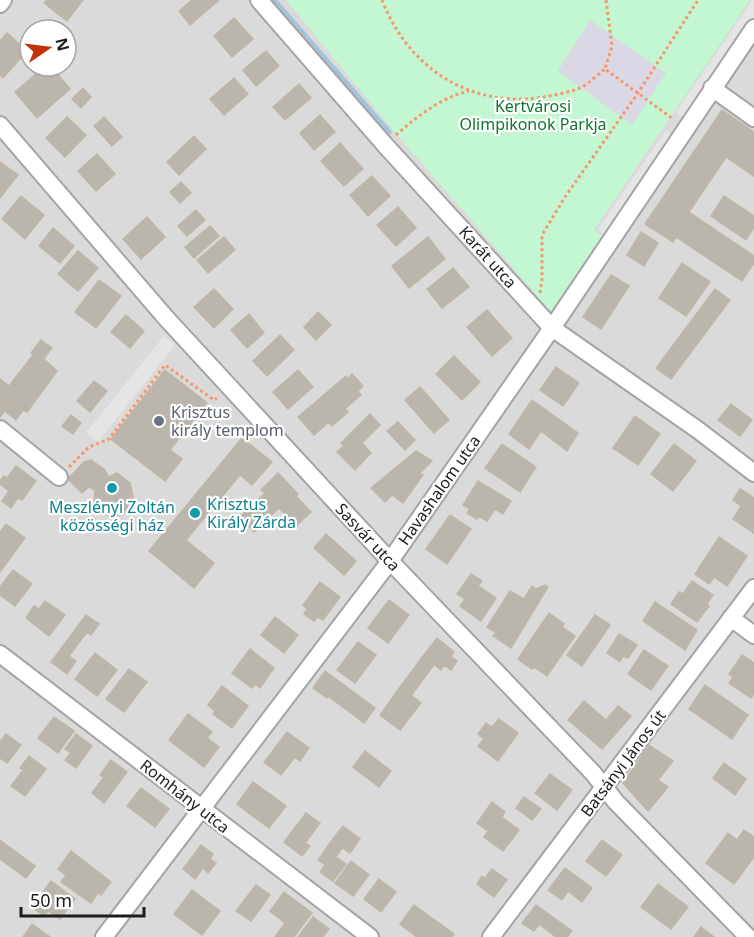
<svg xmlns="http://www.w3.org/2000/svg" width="754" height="937" font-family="'Noto Sans',sans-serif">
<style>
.residential{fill:#dbdada;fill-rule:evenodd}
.park{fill:#c2f7d2}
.parking{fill:#e5e5e5}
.plaza{fill:#dad8e4}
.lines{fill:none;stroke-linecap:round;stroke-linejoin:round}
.stream{stroke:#a5c3da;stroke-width:5}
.building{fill:#bab6ad;stroke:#bfb7a6;stroke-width:1.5}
.minor-casing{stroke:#a4a4a4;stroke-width:20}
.path{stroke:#f4996f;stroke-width:3;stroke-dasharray:3 3;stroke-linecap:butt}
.minor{stroke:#fff;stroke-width:16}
.worship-dot{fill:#6b7280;stroke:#fff;stroke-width:2}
.culture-dot{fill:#0f9aa8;stroke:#fff;stroke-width:2}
.labels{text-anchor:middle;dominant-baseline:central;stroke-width:4.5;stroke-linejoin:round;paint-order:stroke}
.park-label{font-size:16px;fill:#10772f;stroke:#fff}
.street-label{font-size:16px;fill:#1d1d1d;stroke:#fff}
.worship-label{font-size:16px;fill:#5b616d;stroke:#fff;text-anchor:start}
.culture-label{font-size:16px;fill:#0d838f;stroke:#fff;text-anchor:start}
</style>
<rect width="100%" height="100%" fill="#eeede4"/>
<path class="residential" d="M0 0H754V937H0ZM30 30H66V66H30Z"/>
<path class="park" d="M286 0H750L594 230 604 238 554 315 392 129Z"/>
<path class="parking" d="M752 0H754V20L685 119 676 112Z
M666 130 675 138 608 237 598 229Z
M164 336 175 345 98 442 86 433Z"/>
<path class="plaza" d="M590 20 666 73 632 125 558 71Z"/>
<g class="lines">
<path class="stream" d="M274 0 389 132"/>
</g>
<path class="building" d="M47 0H83L67 21 44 3Z
M192 0H219L190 25 179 11Z
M234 18 253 39 232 57 214 36Z
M7 33 27 51 3 78 0 75V41Z
M266 51 279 66 256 86 243 70Z
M45 66H51L70 89 37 118 15 92Z
M234 78 248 94 224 115 210 99Z
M299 84 311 98 285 120 273 107Z
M83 88 91 97 81 108 72 99Z
M722 110 754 132V176L726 157 689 212 754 256V263L742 281 676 237 673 242 645 224Z
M320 115 335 132 314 150 300 133Z
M67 117 86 135 65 157 46 138Z
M104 117 122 137 112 146 94 126Z
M194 136 206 149 179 175 167 162Z
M340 143 363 169 344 186 321 161Z
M97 154 115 174 96 191 78 171Z
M0 162 18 175 0 198Z
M372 176 390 196 368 216 350 195Z
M181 182 191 193 180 203 170 192Z
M21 196 44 215 25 239 2 219Z
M724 196 754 216V227L746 240 711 216Z
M398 207 416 228 396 246 377 225Z
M196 210 205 220 187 236 178 226Z
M147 217 165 237 141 259 123 239Z
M210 226 219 236 194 258 185 247Z
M53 228 74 246 60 263 39 246Z
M641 232 658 243 644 266 627 255Z
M224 237 235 250 208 273 197 260Z
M428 237 445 259 409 288 392 266Z
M78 251 98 268 78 291 58 274Z
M682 263 710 282 686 316 659 298Z
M453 268 469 287 442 308 427 289Z
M611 275 629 286 601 329 583 317Z
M99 280 121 296 96 328 75 312Z
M214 289 233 309 214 328 194 307Z
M715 289 730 300 671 379 656 368Z
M487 310 512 338 492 356 467 327Z
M318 312 331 325 316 340 304 327Z
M249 314 264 333 247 348 231 330Z
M126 315 144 331 130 348 111 332Z
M280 335 294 350 267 376 253 361Z
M41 340 52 348 0 417V379L9 386 33 355 31 353Z
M454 356 480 382 462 400 436 374Z
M44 359 57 371 27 412 23 410 16 420 5 411Z
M556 367 579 383 563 406 540 390Z
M165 370 207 403 170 450 182 459 165 481 111 439Z
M298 370 313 387 288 409 273 392Z
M352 374 363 386 358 391 361 395 345 409 348 412 332 426 329 422 314 435 298 417 346 376 347 379Z
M94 381 107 391 90 412 77 401Z
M420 387 449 420 434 433 405 400Z
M532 400 578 433 567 451 541 431 529 449 509 434Z
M731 404 752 420 740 436 718 420Z
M370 414 380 425 362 443 371 453 355 470 337 452 344 446 341 443Z
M71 415 81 423 73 434 62 426Z
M635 416 660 434 638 465 613 448Z
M398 422 415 440 405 450 387 431Z
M242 438 272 462 252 485 240 475 186 540 214 563 194 588 149 551Z
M502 444 536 467 520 492 485 468Z
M674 444 696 461 673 491 651 474Z
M416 451 432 461 419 474 423 475 403 503 392 495 385 502 371 488Z
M91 460 104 469 109 477 117 473 130 483 134 501 122 515 109 516 99 511 94 502 95 490 89 487 82 493 68 479 84 462Z
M16 466 36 481 22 500 18 498 11 508 2 501 9 491 0 484V481L4 476 7 478Z
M278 473 298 494 296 496 311 512 296 526 279 508 254 532 240 517 265 493 261 490Z
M478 481 511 501 503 514 495 509 487 521 479 516 477 519 467 513 470 509 463 505Z
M740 489 754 498V533L733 519 741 506 733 500Z
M450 515 471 529 447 564 426 549Z
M6 524 25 538 0 572V532Z
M326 534 356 561 344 575 314 548Z
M719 537 747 556 727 586 714 577 709 584 695 574Z
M13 570 32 584 15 606 0 595V587Z
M471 574 482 581 478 586 496 598 481 621 460 606 465 599 457 594Z
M692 581 713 595 707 604 709 606 697 622 671 604 679 592 683 594Z
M320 582 340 597 323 620 318 617 314 621 304 614 307 609 303 605Z
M545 585 548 587 511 648 493 636 496 633 487 627 510 591 524 599 532 586 536 589Z
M389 600 409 615 388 643 368 628Z
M45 601 65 615 49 636 26 618 34 606 39 609Z
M655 602 697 630 685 650 643 621Z
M549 613 564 624 562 627 575 636 547 676 534 667 532 669 518 659Z
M86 615 99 624 91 635 87 632 69 656 76 661 67 674 51 662Z
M595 615 610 625 582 666 567 655Z
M275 617 298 635 284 653 261 635Z
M619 634 637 645 628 658 623 656 620 662 607 653Z
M437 638 454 652 451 657 457 661 451 670 444 665 441 670 423 656Z
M358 642 376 655 355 683 337 670Z
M250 649 274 668 260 688 255 684 252 688 232 673Z
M644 650 668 666 651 690 628 674Z
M95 653 117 670 97 696 75 679Z
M742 655 754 663V694L751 698 729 683 733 677 729 674Z
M423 656 434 665 411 696 400 687Z
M129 669 147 682 124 712 106 699Z
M325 671 375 708 364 723 328 696 327 698 313 688Z
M705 685 748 715 732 739 689 709Z
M222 686 248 706 232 728 213 714 215 711 208 705Z
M400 687 421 703 400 730 380 715Z
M584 701 606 720 618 706 631 716 602 749 568 720Z
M188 714 212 732 207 738 219 747 204 767 169 740Z
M54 717 74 731 58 753 38 738Z
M499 719 518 733 498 761 478 746 484 739 478 734 486 723 492 727Z
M287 732 309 748 300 761 278 744Z
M6 734 21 745 7 763 0 758V742Z
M76 734 92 746 76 768 65 760 71 753 65 749Z
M278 744 295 757 281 775 264 762Z
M649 745 673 761 658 780 668 787 648 811 623 783Z
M365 751 391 771 379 787 353 767Z
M29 756 46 769 25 796 11 786 23 770 20 768Z
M111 760 127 772 104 803 92 793 104 777 100 775Z
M724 763 746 779 735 795 713 778Z
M550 774 572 790 557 810 535 793Z
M253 782 286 806 269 828 237 804Z
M141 788 169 809 155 827 127 806Z
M524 797 541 809 532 820 516 808Z
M492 802 505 812 502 817 519 830 503 851 484 837 488 831 477 823Z
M306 813 320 823 305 843 310 846 302 856 284 842Z
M343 826 360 839 350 853 332 840Z
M744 830 754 837V857L734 884 706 863 728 833 737 840Z
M0 840 35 866 26 878 0 859Z
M332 840 342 848 336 857 346 864 333 881 320 872 325 865 318 860Z
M602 840 622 855 606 876 586 861Z
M201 845 213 854 210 859 216 863 208 873 203 868 195 879 183 869Z
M71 851 111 882 101 895 98 893 91 903 61 882 66 875 58 869Z
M351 861 369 875 353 896 335 883Z
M565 868 592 888 582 902 568 891 562 900 548 890Z
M492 869 507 880 494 897 477 884 482 876 485 878Z
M379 879 396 892 381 912 364 899Z
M51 881 75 899 60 919 48 911 44 916 32 907Z
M658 884 688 907 671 929 641 907Z
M256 885 270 895 251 921 236 911Z
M192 890 220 911 202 935 174 914Z
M284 892 312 913 294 937H275L285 923 270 911Z
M414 905 454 934 452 937H417L400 924Z
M536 905 572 931 567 937H556L539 924 534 931 522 923Z
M313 917 329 929 323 937H298Z
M32 924 50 937H23Z
M701 927 714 937H694Z"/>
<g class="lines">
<g class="minor-casing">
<path id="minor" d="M259 0 385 145 552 328 698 430 754 473
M0 4 3 0
M712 88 754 118
M0 125 166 318 390 561 593 773 616 802 748 937
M0 429 59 477
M731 618 754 635
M0 654 370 937
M104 937 390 561 552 328 754 28
M491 937 754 588"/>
</g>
<path class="path" d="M382 0C409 70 474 111 549 96 559 94 570 92 580 88 589 84 597 75 605 69
M606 0 612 46 605 69 673 119
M396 135C418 116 440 98 469 91
M540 293 542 279V235L565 197 638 93 698 0
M69 467 89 447 109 439 165 365 214 400 217 398"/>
<use href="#minor" class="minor"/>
</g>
<circle class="worship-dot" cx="159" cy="421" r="6"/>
<g class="culture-dot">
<circle cx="112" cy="488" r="6"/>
<circle cx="195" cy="513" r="6"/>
</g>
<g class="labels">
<g class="park-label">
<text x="533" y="106">Kertvárosi<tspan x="533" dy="18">Olimpikonok Parkja</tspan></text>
</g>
<g class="street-label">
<text transform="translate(488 257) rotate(48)">Karát utca</text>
<text transform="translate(439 490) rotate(-55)">Havashalom utca</text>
<text transform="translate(368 537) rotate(47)">Sasvár utca</text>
<text transform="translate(623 763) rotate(-53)">Batsányi János út</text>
<text transform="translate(185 796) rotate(38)">Romhány utca</text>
</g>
<g class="worship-label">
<text x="171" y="412">Krisztus<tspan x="171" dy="18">király templom</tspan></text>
</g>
<g class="culture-label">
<text x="207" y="504">Krisztus<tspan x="207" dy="18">Király Zárda</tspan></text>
<text x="112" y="507" text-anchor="middle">Meszlényi Zoltán<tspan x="112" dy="18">közösségi ház</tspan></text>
</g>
</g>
<g transform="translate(48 48) rotate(76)"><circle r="28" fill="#ffffff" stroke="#a5a5a5" stroke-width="1.5"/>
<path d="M0-4.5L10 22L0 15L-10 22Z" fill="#c33108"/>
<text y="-9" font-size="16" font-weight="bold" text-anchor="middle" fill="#1d1d1d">N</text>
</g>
<path d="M21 907v9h123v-9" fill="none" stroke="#1d1d1d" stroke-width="3"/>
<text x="30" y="907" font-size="18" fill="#1d1d1d" stroke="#ffffff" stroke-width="4.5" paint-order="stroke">50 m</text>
</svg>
